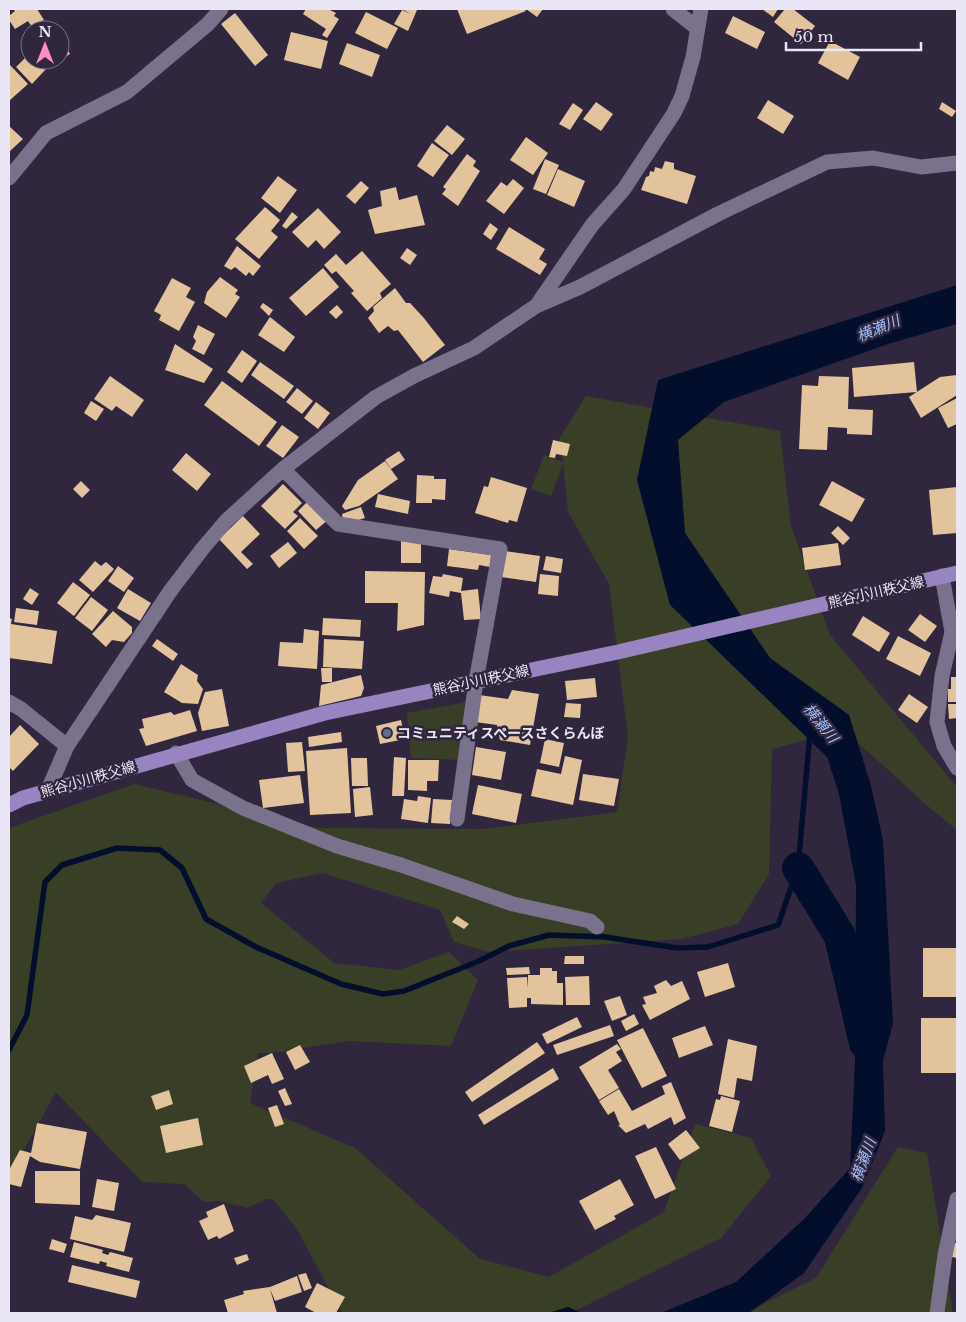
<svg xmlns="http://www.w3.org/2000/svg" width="966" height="1322" font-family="'Libre Baskerville','Noto Sans JP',serif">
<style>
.green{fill:#393e27}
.water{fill:#030e2c}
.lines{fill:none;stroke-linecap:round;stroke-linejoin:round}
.stream{stroke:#030e2c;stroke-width:5.5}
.river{stroke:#030e2c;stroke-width:32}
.building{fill:#e3c39b}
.street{stroke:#7a718d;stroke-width:15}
.primary{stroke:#9784c0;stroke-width:15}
.service-dot{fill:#5c6f8a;stroke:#30273f;stroke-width:2}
.labels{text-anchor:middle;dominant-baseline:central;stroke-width:5;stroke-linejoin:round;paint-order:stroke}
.street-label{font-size:14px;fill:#ebe6f6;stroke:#30273f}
.poi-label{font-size:14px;font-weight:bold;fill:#ebe6f6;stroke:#30273f;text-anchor:start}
.water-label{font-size:15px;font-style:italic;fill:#a1c0fe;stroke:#30273f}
</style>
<rect width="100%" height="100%" fill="#30273f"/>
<path class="green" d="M586 396 780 431 791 526 830 635 957 787V830L930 808 844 730 772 749 769 874 738 924 682 939 489 952 454 942 440 910 323 873 276 883 261 903 334 963 399 970 449 952 478 980 451 1046 349 1041 272 1053H258L250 1103 355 1148 480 1259 549 1277 664 1212 695 1124 751 1138 771 1176 721 1238 571 1313H342L298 1231 273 1199H266L248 1208 219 1201 204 1202 184 1184 142 1182 56 1092 9 1177V828L134 784 319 828 484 829 617 812 628 737 609 584 568 512 563 464 551 496 531 489 544 455 563 462 559 439Z
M472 701 462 760 411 758 407 713Z
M898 1147 927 1153 953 1313H745L816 1278Z"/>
<path class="water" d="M957 285V324L888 344 724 402 678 440 685 533 770 658 849 715 871 786 883 840 893 1023 883 1061 885 1131 862 1188 804 1273 749 1313H661L736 1282 805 1218 850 1168 855 1062 856 885 839 794 827 757 670 605 637 480 658 380Z
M568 1307 582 1313H548Z"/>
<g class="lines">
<path class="stream" d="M9 1050 27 1015 45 882 62 865 117 848 160 850 182 868 206 919 256 947 341 984 383 994 404 991 479 961 509 946 549 935 605 937 677 948 708 947 778 925 798 868 810 733"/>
<path class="river" d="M798 868 840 936 865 1043"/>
</g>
<path class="building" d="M13 9H37L44 20 32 27 28 21 15 29 9 20V16L15 11Z
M306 9H328L336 13 334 16 339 19 327 38 322 35 326 29 303 14Z
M402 9 417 10 408 31 394 24 402 10 411 14Z
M457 9H524L526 11 467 34Z
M526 9H543L537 17Z
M762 9H778L773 17Z
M785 9H793L815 26 801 44 774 22Z
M366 12 398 28 387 49 355 33Z
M235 13 268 55 255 66 221 24Z
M733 16 765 32 757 49 725 33Z
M291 32 328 41 321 69 284 60Z
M60 37 70 54 60 60Z
M830 41 860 57 848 80 818 63Z
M347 43 380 55 372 77 339 64Z
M30 53V60H37L46 69 32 84 16 67Z
M46 60H59L49 66Z
M10 65 28 84 9 101V67Z
M768 100 794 116 783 134 757 118Z
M596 102 613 114 601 131 583 119Z
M942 102 956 111 952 117 939 109Z
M573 103 583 110 570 130 559 124Z
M447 125 465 139 452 155 434 141Z
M9 126 23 139 9 152Z
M526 137 548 153 533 175 510 160Z
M432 143 449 155 433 177 417 166Z
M467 154 476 161 473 166 480 171 458 206 442 194 446 189 443 187Z
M545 159 559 165 546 194 533 189Z
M665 161 674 163V169L696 176 687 204 641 190 646 177 649 176 650 171 654 172 655 167 662 169Z
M558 169 585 181 574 207 547 195Z
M278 176 297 190 280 213 261 198Z
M513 179 524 188 504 214 486 201 501 182 507 186Z
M361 181 369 188 355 204 346 196Z
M396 187 399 200 417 195 425 225 375 234 368 210 382 206 380 191Z
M265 207 280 220 271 231 278 237 259 259 235 239Z
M318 208 341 232 324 249 316 240 308 248 292 232Z
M292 212 298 217 286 229 282 226Z
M490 223 498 229 491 240 483 234Z
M509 227 545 249 539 259 547 264 540 275 496 249Z
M237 246 261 266 253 276 249 272 246 276 235 267 231 270 224 266Z
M407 248 417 255 410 265 400 258Z
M362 251 391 284 380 293 382 298 367 311 351 293 354 291 336 271 332 274 324 265 336 254 346 265Z
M323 268 339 287 306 316 289 298Z
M220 277 238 290 235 294 240 297 226 318 204 303 207 292Z
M172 278 191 288 186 297 195 302 179 331 159 320 161 315 154 311Z
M395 288 406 303H410L423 317 445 345 423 362 398 330 394 331 388 326 379 333 368 318 374 311 373 307Z
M263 303 273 310 269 316 260 307Z
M337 305 343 312 336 319 329 312Z
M270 317 295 337 284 352 258 335Z
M198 325 215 334 204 355 192 349 196 341 193 337Z
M175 344 213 369 204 383 165 370Z
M242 350 257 361 242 383 227 372Z
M260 362 294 386 284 399 251 375Z
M914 362 917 392 854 397 852 368Z
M957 375V395L921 418 909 397 940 377Z
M110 376 144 400 132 417 116 406 112 411 94 399Z
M819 376 849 377 848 409 873 410 872 435 847 434V428L828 427 827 450 799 449 802 385 818 386Z
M222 381 277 422 259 446 204 405Z
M297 388 313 401 302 414 286 402Z
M957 398V424L948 428 938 408Z
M91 401 104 409 96 421 84 413Z
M316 402 330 413 318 429 304 418Z
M282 425 299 437 283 458 266 446Z
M553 440 570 444 567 456 556 454 555 458 549 457Z
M399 451 405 460 391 469 385 460Z
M186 453 211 474 197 491 172 470Z
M385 461 398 479 359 506 345 510 342 506 358 480Z
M417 475 434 476V479H446L445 500 432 499V503H416Z
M491 477 527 488 517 522 509 520 508 523 475 513 484 486 488 487Z
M81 481 90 490 82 498 73 489Z
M832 481 865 499 852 522 819 505Z
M283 484 302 503 293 512 298 516 285 529 261 506Z
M957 487V533L933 535 929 490Z
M378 494 410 501 408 514 375 507Z
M310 499 329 519 316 530 298 511Z
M361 507 365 518 352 522 343 520 342 514Z
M243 516 260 534 241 552 253 564 247 569 219 539Z
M300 518 318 536 304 549 287 531Z
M838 526 850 538 843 545 831 533Z
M401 539H421V563H401Z
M288 542 297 553 279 568 270 556Z
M838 543 841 565 805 570 802 548Z
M449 549 491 555 490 567 479 565 478 570 447 566Z
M505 551 540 556 536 582 501 577Z
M546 556 563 559 561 573 543 570Z
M95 561 101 566 106 562 114 569 93 592 79 580Z
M118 566 134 578 124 592 108 581Z
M365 571 425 572 424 625 397 631 398 603H365Z
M443 574 463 578 461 591 478 589 481 619 464 620 461 593 450 591 449 597 429 593 433 576 442 577Z
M540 574 559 576 558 596 538 594Z
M73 582 90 595 74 616 57 603Z
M30 588 39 594 32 605 23 599Z
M128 589 151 603 140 621 117 608Z
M91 597 108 610 92 631 75 618Z
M16 608 39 611 37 625 14 622Z
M113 611 132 627V633L124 642 112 640 106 647 92 634Z
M920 614 937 626 925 642 908 630Z
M863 616 890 633 879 652 852 635Z
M9 618 12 619 11 624 57 631 52 664 9 658Z
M323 618 361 620 360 637 322 635Z
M304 629 319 631 317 669 278 666 280 642 303 643Z
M898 636 931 653 920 676 886 659Z
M157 639 178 654 173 661 152 646Z
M324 639 364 641 362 669 323 667Z
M181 664 198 675 197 681 203 689 198 704 182 703 164 692Z
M321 668H332V682H322Z
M361 675 364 688 361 696 319 706 321 685Z
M951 677H957V702H948V689H951Z
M595 678 597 697 567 700 565 681Z
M222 689 229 726 202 731 198 713 205 692Z
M512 690 539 694 530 745 500 740 497 725 475 722 479 695 508 699Z
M909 694 928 707 917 723 898 710Z
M566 703 581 704 580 718 564 717Z
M948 704H957V718L949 719Z
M190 710 197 731 146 746 139 729 144 728 142 719 171 712 174 715Z
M401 720 405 739 380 744 376 726Z
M20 725 39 744 13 771 9 767V737Z
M341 732 342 742 309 747 308 737Z
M545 739 564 743 559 767 540 763Z
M302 742 305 771 288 772 286 743Z
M476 747 506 752 501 780 472 775Z
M347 748 351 813 310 815 306 751Z
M565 756 582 760 573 805 531 796 537 769 561 774Z
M394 757 406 758 404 796H392Z
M351 758H367L368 786H352Z
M408 760H439L438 781H427V791L408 790Z
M583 774 619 779 614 806 579 800Z
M300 775 304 803 263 808 259 780Z
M478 785 522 794 516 823 472 814Z
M370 787 373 815 355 817 353 789Z
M418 796 431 798 428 823 401 819 404 799 417 801Z
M433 799 452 800 450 824 431 823Z
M457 916 469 924 464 929 452 922Z
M923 948H957V997H923Z
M565 956H584V964H564Z
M728 963 735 987 705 997 697 972Z
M529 967 530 974 507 975 506 968Z
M540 968H552V971H557V983H563V1005L531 1004V998H527V1007L509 1008 507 978 527 977 528 988V975H540Z
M589 976 590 1005H566L565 977Z
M666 980 671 986 682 981 690 999 650 1020 642 1005 646 1004 643 997 657 993 654 986Z
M620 996 627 1015 612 1021 604 1001Z
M634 1014 639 1024 626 1031 621 1021Z
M577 1017 582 1027 547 1044 542 1034Z
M921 1018H957V1073H921Z
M610 1025 614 1036 557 1055 553 1045Z
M705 1026 713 1045 679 1058 672 1038Z
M643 1028 667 1076 642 1088 617 1040Z
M728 1039 757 1046 752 1081 737 1078 734 1098 718 1094Z
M537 1042 545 1053 472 1102 465 1092Z
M617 1044 621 1049 616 1052 622 1061 608 1070 619 1088 599 1100 579 1067Z
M300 1045 310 1062 295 1070 286 1052Z
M272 1053 284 1079 272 1084 268 1075 251 1083 244 1066Z
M553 1068 559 1079 484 1125 478 1115Z
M671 1082 686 1118 674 1125 671 1117 648 1129 645 1124 626 1133 618 1125H620L614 1111 608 1115 599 1101 619 1089 632 1111 665 1094 662 1086Z
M285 1088 292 1104 285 1106 278 1091Z
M169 1090 173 1104 156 1110 151 1096Z
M721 1096 740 1101 732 1132 709 1126 716 1099 720 1100Z
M277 1105 284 1124 275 1127 268 1108Z
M198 1118 203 1145 166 1153 160 1126Z
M37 1123 87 1132 80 1169 40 1162 30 1156 21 1187 9 1184V1170L20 1150 31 1153Z
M686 1130 700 1148 680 1160 668 1144Z
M656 1147 676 1189 655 1199 635 1156Z
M35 1171H80V1205L35 1203Z
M97 1179 119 1183 114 1211 92 1207Z
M620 1179 634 1205 614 1216 616 1219 595 1230 579 1201Z
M224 1204 234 1231 219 1239 217 1236 208 1240 199 1221 208 1217 206 1212Z
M96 1215 131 1223 124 1252 70 1239 75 1216 92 1220Z
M52 1239 67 1244 64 1253 49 1249Z
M74 1242 103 1250 102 1253 108 1255 110 1252 133 1258 129 1272 106 1266 107 1263 100 1261 99 1264 70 1257Z
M954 1243H957V1258L952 1257Z
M247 1254 249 1260 237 1265 234 1258Z
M72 1265 140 1281 136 1298 68 1282Z
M306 1273 312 1288 304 1291 298 1275Z
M297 1276 302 1292 275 1301 270 1289 277 1313H228L224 1300 244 1294 243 1291 270 1287Z
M317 1283 345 1297 336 1313H316L305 1307Z"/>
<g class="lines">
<path class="street" d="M673 9 697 28
M9 178 46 133 127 92 208 24 221 9
M537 305 592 225 624 189 674 113 682 96 693 57 701 9
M283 469 338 524 500 549 476 681 457 819
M942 576 952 632 942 676 937 722 944 746 957 768
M9 702 21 709 67 746
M176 753 192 780 243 808 337 846 401 865 513 904 590 921 597 927
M48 790 67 746 171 590 203 548 226 521 283 469 376 397 414 376 474 348 536 306 580 287 718 214 827 162 873 158 921 167 957 163
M937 1313 945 1255 957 1199"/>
<path class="primary" d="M9 805 23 798 325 713 618 652 957 573"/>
</g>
<circle class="service-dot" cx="387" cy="733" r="5"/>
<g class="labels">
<g class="street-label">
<text transform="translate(876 592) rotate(-13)">熊谷小川秩父線</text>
<text transform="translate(481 680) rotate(-12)">熊谷小川秩父線</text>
<text transform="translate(88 779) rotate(-16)">熊谷小川秩父線</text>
</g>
<g class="poi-label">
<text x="397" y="733">コミュニティスペースさくらんぼ</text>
</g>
<g class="water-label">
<text transform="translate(878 328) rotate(-23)">横瀬川</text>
<text transform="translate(821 723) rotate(51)">横瀬川</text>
<text transform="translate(863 1160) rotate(-70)">横瀬川</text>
</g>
</g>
<rect width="966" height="1322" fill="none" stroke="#ebe6f6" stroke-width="20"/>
<g transform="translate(45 45)"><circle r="24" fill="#30273f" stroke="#7b7388"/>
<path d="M0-4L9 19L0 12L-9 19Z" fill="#fb8fc4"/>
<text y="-8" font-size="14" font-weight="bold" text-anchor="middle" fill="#ebe6f6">N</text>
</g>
<path d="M786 42v8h135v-8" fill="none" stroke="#ebe6f6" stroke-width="2.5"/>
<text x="794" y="42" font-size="15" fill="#ebe6f6" stroke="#30273f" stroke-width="4" paint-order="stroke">50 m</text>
</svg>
